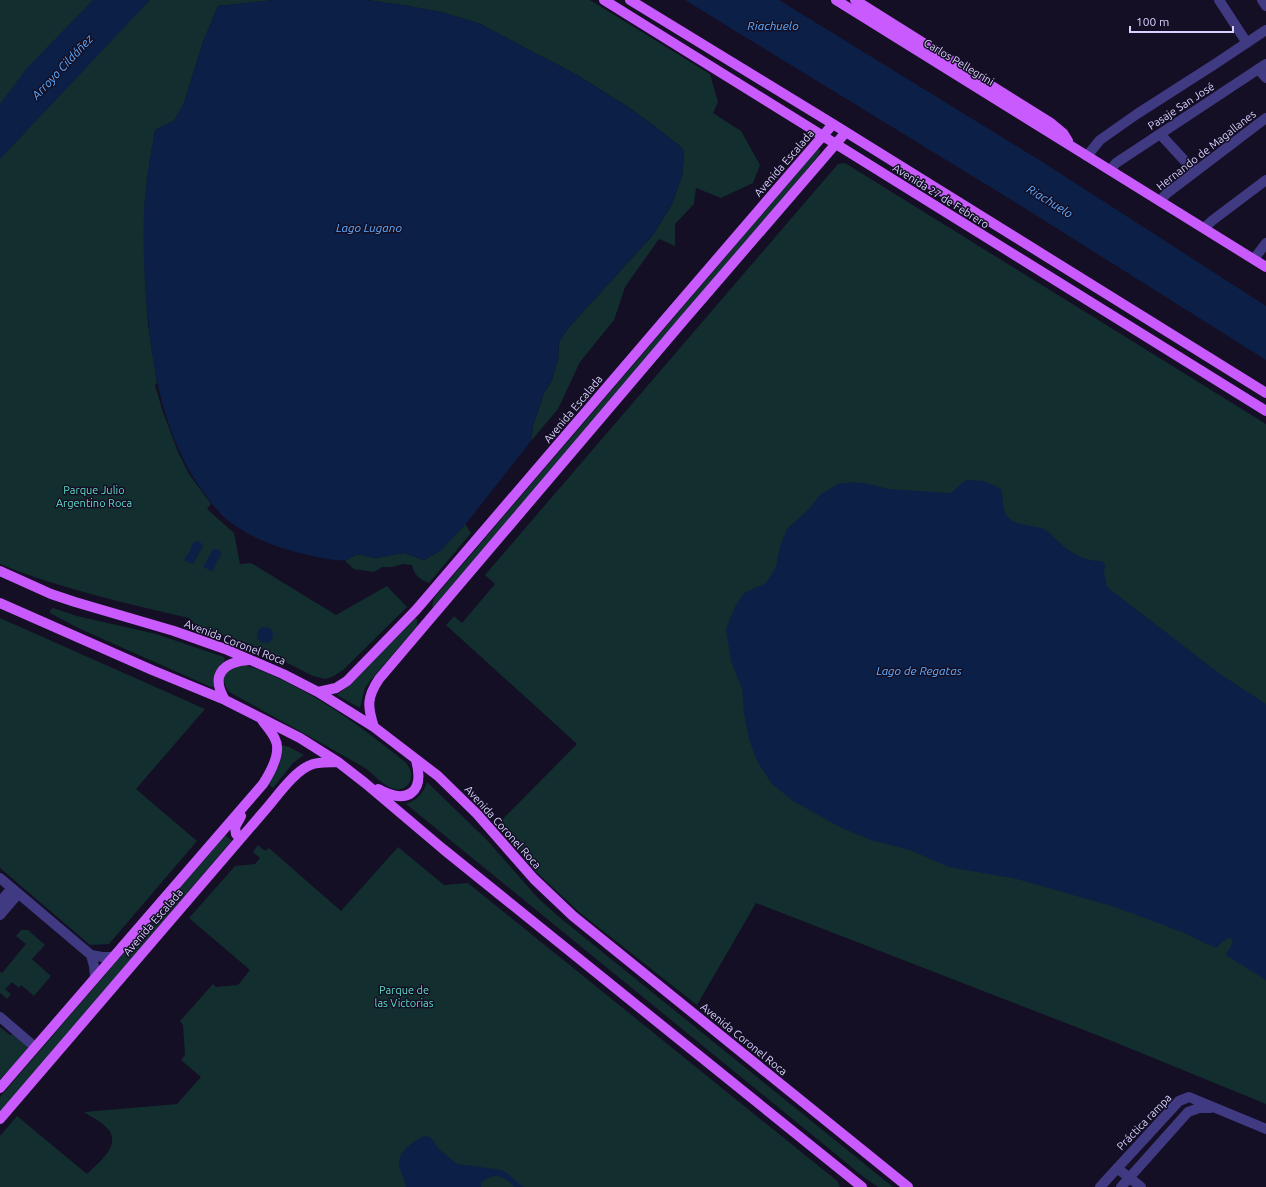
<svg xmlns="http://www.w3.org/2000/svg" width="1266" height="1187" font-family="Ubuntu,sans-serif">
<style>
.green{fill:#122e2e}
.water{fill:#0c1f46}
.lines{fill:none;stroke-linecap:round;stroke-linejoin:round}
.minor{stroke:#403a83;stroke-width:10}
.major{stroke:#c95afe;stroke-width:10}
.labels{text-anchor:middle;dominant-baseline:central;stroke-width:3;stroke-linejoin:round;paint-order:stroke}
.street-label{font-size:11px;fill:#dad2ff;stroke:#140f25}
.park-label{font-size:11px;fill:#5edfc5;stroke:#140f25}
.water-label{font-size:12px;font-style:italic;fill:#61adfe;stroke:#140f25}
</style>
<rect width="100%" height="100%" fill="#140f25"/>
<path class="green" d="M0 0H274L218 6 203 42 184 103 174 121 155 130 147 179 144 215 145 279 148 324 157 383 155 385 162 409 178 452 189 474 211 504 207 509 234 533 240 564 251 563 336 615 387 586 407 607 343 670 334 676 325 679 313 676 252 645 198 627 189 618C125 603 61 589 0 564Z
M367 0H590L710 74 718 102 713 113 741 131 760 165 753 183 721 198 696 188 694 204 675 224V246L659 239 625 287 614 320 580 362 558 409 531 441 533 426 544 393 552 380 558 360 559 342 569 327 653 235 672 204 682 176 684 154 682 148 653 125 631 109 577 75 478 23 441 12 402 5Z
M817 150H820V152L818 156 435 607H432L434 598Z
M845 163 1266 424V1104L1107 1039 756 903 697 1005 579 912 531 867 497 825 577 744 446 625 454 616 462 623 495 584 485 575 838 164Z
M465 524 471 533 429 583C419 579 414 575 412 565L403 564 392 567H382L374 572 354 569 345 561 357 554 376 558 404 553 424 560 440 551Z
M53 608 77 616 156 634 224 657 225 660 218 670 214 687H211L78 628 50 613V610Z
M0 618 205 709 136 789 197 841 109 944 90 945 0 868Z
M415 618 417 619V626L370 681 365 688 360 708 337 695 353 682Z
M245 665C303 684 360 725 406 763 410 768 412 772 411 777 410 786 403 791 394 789 385 787 373 774 365 768 320 742 275 717 229 692 223 684 222 677 228 668Z
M281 745 289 747 304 755 293 763 273 788 266 782 279 766Z
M427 782 486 839 537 897 559 917 893 1187H878L865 1178 406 804C417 800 423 794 427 782Z
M225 835 232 840 0 1113V1097Z
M258 845 265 851 269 848 341 911 398 847 444 885 468 883 836 1180 838 1182 840 1187H0V1136L17 1116 87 1174C98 1163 123 1144 107 1128 101 1121 91 1117 84 1112L177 1104 201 1077 181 1060 185 1055 183 1025 180 1021 213 984 216 987 238 985 250 970 189 918 235 866 255 864 260 858 253 852Z
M21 930H28L45 945 32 959 51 976 34 996 21 985 19 988 12 982 5 989 11 994 7 999 0 993V972L2 973 26 944 16 936Z
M0 1027 10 1035 14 1034 26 1045 28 1050 0 1079Z"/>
<path class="water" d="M93 0H150L0 159V104L27 68Z
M274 0H367L402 5 441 12 478 23 577 75 631 109 653 125 682 148 684 154 682 176 672 204 653 235 569 327 559 342 558 360 552 380 544 393 533 426 531 441 465 525 440 551 424 560 404 553 376 558 357 554C354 556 350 559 346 560 337 563 290 551 279 547 260 541 241 531 226 519 215 509 207 497 199 486 161 429 151 362 146 296 144 269 143 241 144 214 145 186 150 158 155 130L174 121 184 103 203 42 218 6Z
M685 0H779L1044 163 1266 306V360L1018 204Z
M966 480 984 481 1001 489C1004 499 1001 513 1011 520 1020 526 1038 525 1047 531 1052 534 1056 540 1061 544 1072 554 1087 562 1102 561L1105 564 1104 573 1107 587 1220 674 1266 704V980L1226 955 1233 942 1230 937 1222 942 1216 948 1182 932 1115 907 1017 879 949 867 910 850 871 840 840 827 793 801 772 784 758 763 749 739 744 713 742 689 731 661 726 629 735 607 744 593 766 583 776 567 780 546 787 529 809 509 820 495 838 484 854 482 869 484 888 489 951 493Z
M197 541 200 542 203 546 193 564 184 560 190 551 192 544Z
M215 549 219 550 222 554 217 561 213 571 203 567 213 550Z
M257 635a8 8 0 1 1 16 0a8 8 0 1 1-16 0Z
M425 1136 430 1137 440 1150 457 1164 502 1170C510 1174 516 1182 524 1187H515C502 1175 498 1172 481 1182V1187H406C405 1180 402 1175 400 1169 395 1153 413 1141 425 1136Z"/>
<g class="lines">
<path class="minor" d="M1219 0 1247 43
M1262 0 1266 6
M1258 69 1266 78
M1160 134 1195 172
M1087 156 1100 140 1137 114 1215 64 1266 30
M1110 170 1116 163 1266 64
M1160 201 1166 194 1266 118
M1204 228 1213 220 1266 180
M1254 259 1266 243
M0 878 91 955 102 957H113
M0 902 12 888
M0 915 18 894
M91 955 94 966 95 977
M0 1017 35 1047
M1117 1168 1141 1187
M1100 1187 1179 1101 1189 1097 1266 1129
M1121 1187 1188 1112 1199 1108H1211"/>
<path class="major" d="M604 0 1266 411
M630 0 833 124 1266 393
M836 0 1266 267
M855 0 1051 123 1063 133 1068 141
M0 571 51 594 75 602 174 631 225 649 283 674 318 692 374 727 438 776 477 814 534 879 573 916 908 1187
M0 603 152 670 225 700 300 738 338 762 365 783 443 849 862 1187
M318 692 336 688 347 681 416 610 673 310 833 124
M225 700C210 675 223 662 249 660
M374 727C367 706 367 697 379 679L684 320 846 132
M378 789C407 805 425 793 416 760
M241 838 236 834 235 827 241 816
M0 1088 263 784C270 773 282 752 275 739 272 732 266 726 262 720
M0 1119 266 809C278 795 296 769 313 764 321 762 330 762 338 762"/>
</g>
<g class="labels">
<g class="street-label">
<text transform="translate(959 62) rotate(31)">Carlos Pellegrini</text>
<text transform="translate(1181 106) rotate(-33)">Pasaje San José</text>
<text transform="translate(1206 150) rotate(-38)">Hernando de Magallanes</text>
<text transform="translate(784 163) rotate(-49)">Avenida Escalada</text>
<text transform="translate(941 196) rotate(32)">Avenida 27 de Febrero</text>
<text transform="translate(573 409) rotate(-50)">Avenida Escalada</text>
<text transform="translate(235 642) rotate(21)">Avenida Coronel Roca</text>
<text transform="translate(503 827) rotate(48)">Avenida Coronel Roca</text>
<text transform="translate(153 922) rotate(-49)">Avenida Escalada</text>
<text transform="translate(744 1039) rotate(39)">Avenida Coronel Roca</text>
<text transform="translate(1144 1122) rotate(-46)">Práctica rampa</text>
</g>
<g class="park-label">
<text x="94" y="490">Parque Julio<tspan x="94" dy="13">Argentino Roca</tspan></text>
<text x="404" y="990">Parque de<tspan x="404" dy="13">las Victorias</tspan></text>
</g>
<g class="water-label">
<text x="773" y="25">Riachuelo</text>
<text transform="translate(62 67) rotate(-47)">Arroyo Cildáñez</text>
<text transform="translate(1050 201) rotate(32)">Riachuelo</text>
<text x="369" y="227">Lago Lugano</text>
<text x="919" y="670">Lago de Regatas</text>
</g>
</g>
<path d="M1130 26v6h103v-6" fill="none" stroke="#dad2ff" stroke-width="2"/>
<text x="1136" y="26" font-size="12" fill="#dad2ff" stroke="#140f25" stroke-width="3" paint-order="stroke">100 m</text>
</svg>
